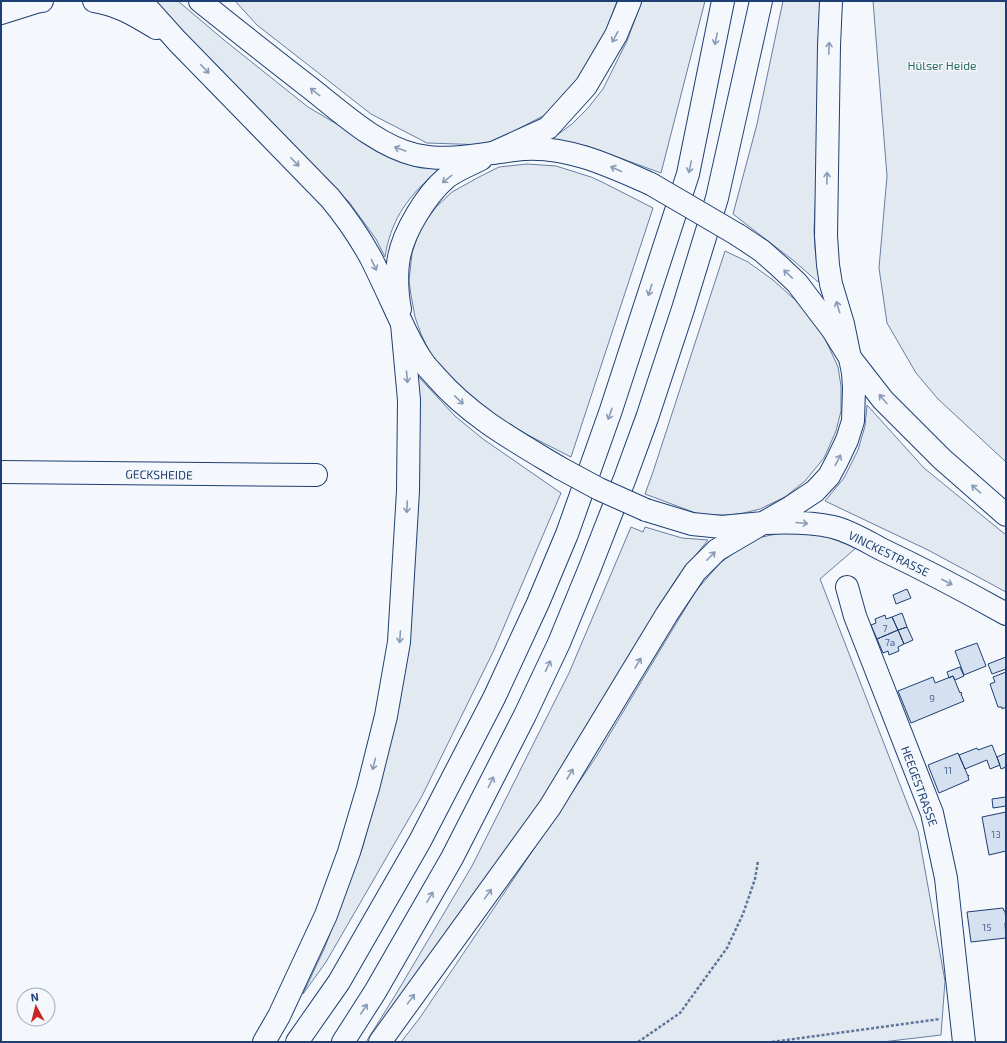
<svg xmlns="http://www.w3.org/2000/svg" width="1007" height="1043" font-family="'Exo 2',sans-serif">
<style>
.green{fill:#e3e9f0;stroke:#687fa3}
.building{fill:#d5e0f0;stroke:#1d3f73}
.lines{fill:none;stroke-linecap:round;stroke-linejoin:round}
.minor-casing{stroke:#1d3f73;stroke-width:24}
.major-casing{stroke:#1d3f73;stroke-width:24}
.highway-casing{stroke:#1d3f73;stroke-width:24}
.path{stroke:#5e769c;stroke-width:2.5;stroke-dasharray:3 2;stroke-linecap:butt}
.minor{stroke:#f4f7fb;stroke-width:22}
.major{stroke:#f4f7fb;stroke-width:22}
.highway{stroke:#f4f7fb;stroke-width:22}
.major-bridge-casing{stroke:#1d3f73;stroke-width:24;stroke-linecap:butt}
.major-bridge{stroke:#f4f7fb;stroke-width:22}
.oneway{stroke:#889bb7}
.labels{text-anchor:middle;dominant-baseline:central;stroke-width:3;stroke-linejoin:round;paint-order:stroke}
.number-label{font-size:10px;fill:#4b6792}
.park-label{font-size:12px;fill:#2c6c60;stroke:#f4f7fb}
.street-label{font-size:12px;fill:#1d3f73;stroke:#f4f7fb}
</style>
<rect width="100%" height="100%" fill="#f4f7fb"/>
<path class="green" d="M152 1H178L224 40 308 107 362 139 441 168C417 188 398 208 389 239 387 245 386 251 385 257L376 239 349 202Z
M235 1H617L605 33 578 81 543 116 487 145 427 143 371 114 257 25Z
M642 1H705L661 173 587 146 549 141 572 124 588 108 603 89 627 41Z
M783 1H825L814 230 815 248 819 281 818 282 794 261 733 214 757 124Z
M873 1H1006V462L938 399 916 373 887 323 879 268 887 176Z
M527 164 556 166 591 177 602 182 653 208 571 457 528 435 497 417 480 405 455 383 430 353 421 334 415 317 411 295 409 281 412 253 420 229 436 207 452 192 479 177 499 167Z
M725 251 748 262 773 280 802 306 822 332 838 367 841 386V411L836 431 824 458 805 481 785 497 760 509 744 513 729 515H701L645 494 653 472Z
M414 372 455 416 483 439 561 493 494 650 422 796 326 962 303 994 325 947 363 846 398 710 411 624 418 450Z
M867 405 924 468 1006 535V592L928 550 825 501 844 478 858 450 865 426Z
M631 527 643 532 645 527 682 538 708 540 677 578 552 786 372 1042H366L396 994 472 866 569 673Z
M790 531 823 535 856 548 820 579 918 831 945 981 941 1035 882 1042H401L419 1019 596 757 695 592 720 563 753 539Z"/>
<path class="building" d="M907 589 911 598 896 604 893 595Z
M902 613 907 627 898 630 892 617Z
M885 615 886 619 892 617 898 630 877 639 871 625 876 623 875 619Z
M907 627 913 640 904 644 898 630Z
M898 630 904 644 898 647 899 651 889 655 888 651 883 653 877 639Z
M977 643 986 666 964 675 955 651Z
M1006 657V669L992 674 988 664Z
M960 667 964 676 955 680 953 676 949 678 947 672Z
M1006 672V707L1002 709V707H998L990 684 995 682 993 677Z
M953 676 960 693 961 692 962 694H961L964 701 911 723 898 691 933 677 935 683Z
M992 745 1000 765 990 769 987 760 965 769 959 755 977 748 978 750Z
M958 753 968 776 969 775 968 777 969 780 939 793 928 765Z
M1006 753V767L1001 769 997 757Z
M1006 797V806L993 808 992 799Z
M1006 812V851L989 855 982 817Z
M1003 908 1004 911H1005L1006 922 1005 923 1006 938 971 942 967 912Z"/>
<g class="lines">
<g class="minor-casing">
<path id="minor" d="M1 472 316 475
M847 587 855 616 932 813 946 878 964 1042"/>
</g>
<g class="major-casing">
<path id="major" d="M94 1C117 4 136 16 156 28
M141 1 177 41 330 198C345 216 359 236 371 258 383 282 394 307 406 332 411 342 417 354 424 363 427 368 432 372 436 377 471 417 515 441 560 468
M200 1C236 30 273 59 309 87 341 112 377 146 416 155 452 163 489 152 524 149 569 146 612 167 651 184
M1 13 36 2 42 1
M400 309C397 295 396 272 399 257 404 231 426 195 446 178 456 170 470 165 481 159
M851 359 883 400 942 459 1006 515
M646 510 692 524 722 527 763 523 791 507 815 491 829 476 837 461 847 440 853 421 854 388 853 373 850 358 832 329 797 283 779 266 762 251 738 235
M766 523C789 522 811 522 833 527 850 531 866 541 881 549 923 569 965 591 1006 614"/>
</g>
<g class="highway-casing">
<path id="highway" d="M831 1 829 46 826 236 828 265 831 284 843 324 850 358
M493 153 548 128 586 86 616 35 630 1
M264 1042 279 1016 326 915 349 852 368 788 386 716 399 642 408 491 409 400 402 324
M297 1042 339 982 420 841 494 698 538 603 567 534 611 410 688 174 723 1
M343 1042 375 992 452 858 525 715 559 643 589 570 625 478 647 418 683 309 717 198 761 1
M380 1042 550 807 667 614 695 572 717 550 763 523"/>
</g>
<path class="path" d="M638 1042 680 1013 727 948 743 914 755 879 758 861
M772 1042 940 1019"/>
<use href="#minor" class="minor"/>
<use href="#major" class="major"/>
<use href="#highway" class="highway"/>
<g class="major-bridge-casing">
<path id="major-bridge" d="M651 184 738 235
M560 468 599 489 646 510"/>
</g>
<use href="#major-bridge" class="major-bridge"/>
</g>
<defs><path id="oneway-shaft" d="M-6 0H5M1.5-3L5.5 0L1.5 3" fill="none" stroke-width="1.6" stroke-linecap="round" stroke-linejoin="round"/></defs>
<g class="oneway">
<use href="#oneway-shaft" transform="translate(615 37) rotate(118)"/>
<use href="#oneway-shaft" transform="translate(716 39) rotate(102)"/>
<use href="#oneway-shaft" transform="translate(829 48) rotate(-88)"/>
<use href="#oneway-shaft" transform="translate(205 69) rotate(46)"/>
<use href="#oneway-shaft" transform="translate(315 92) rotate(-142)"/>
<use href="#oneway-shaft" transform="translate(400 149) rotate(-160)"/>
<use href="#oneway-shaft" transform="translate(295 162) rotate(46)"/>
<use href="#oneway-shaft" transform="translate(690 167) rotate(102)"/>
<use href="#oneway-shaft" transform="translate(616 169) rotate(-156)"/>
<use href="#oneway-shaft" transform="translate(827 178) rotate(-89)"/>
<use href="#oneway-shaft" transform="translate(447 179) rotate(142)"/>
<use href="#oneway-shaft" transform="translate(374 265) rotate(65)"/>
<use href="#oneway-shaft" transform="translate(788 274) rotate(-136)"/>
<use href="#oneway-shaft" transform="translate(650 290) rotate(108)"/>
<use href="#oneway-shaft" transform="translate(838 307) rotate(-107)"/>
<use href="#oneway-shaft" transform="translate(407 377) rotate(85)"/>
<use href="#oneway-shaft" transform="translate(883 399) rotate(-131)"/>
<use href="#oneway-shaft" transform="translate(459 400) rotate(43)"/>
<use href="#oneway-shaft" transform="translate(610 414) rotate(109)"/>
<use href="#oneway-shaft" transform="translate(838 460) rotate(-63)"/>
<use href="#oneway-shaft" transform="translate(976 489) rotate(-139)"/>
<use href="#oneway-shaft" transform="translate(407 507) rotate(93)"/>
<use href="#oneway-shaft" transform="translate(802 523) rotate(5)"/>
<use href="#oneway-shaft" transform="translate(711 556) rotate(-45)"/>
<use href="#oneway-shaft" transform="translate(947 582) rotate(27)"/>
<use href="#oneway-shaft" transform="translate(400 637) rotate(94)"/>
<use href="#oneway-shaft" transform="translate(638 663) rotate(-59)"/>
<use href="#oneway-shaft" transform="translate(548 666) rotate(-65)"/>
<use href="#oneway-shaft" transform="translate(374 764) rotate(104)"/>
<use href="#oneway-shaft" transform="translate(570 774) rotate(-59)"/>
<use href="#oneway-shaft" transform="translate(491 782) rotate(-63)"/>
<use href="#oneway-shaft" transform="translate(488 894) rotate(-54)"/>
<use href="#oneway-shaft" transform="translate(430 897) rotate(-60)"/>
<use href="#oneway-shaft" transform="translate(411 999) rotate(-54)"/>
<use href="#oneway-shaft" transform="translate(364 1009) rotate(-57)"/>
</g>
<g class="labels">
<g class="number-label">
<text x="885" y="628">7</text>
<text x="890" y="642">7a</text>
<text x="932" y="698">9</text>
<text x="948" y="770">11</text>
<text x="996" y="834">13</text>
<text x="987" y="927">15</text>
</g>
<g class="park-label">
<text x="942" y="65">Hülser Heide</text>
</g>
<g class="street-label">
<text transform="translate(159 474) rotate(1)">GECKSHEIDE</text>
<text transform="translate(889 553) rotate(26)">VINCKESTRASSE</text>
<text transform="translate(920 786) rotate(70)">HEEGESTRASSE</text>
</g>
</g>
<rect width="1007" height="1043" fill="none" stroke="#1d3f73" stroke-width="4"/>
<g transform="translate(36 1007) rotate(353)"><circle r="19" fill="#f4f7fb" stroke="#9eadc5"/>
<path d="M0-3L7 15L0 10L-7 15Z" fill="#c62828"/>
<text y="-6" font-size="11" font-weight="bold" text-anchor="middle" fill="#1d3f73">N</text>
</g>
</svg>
